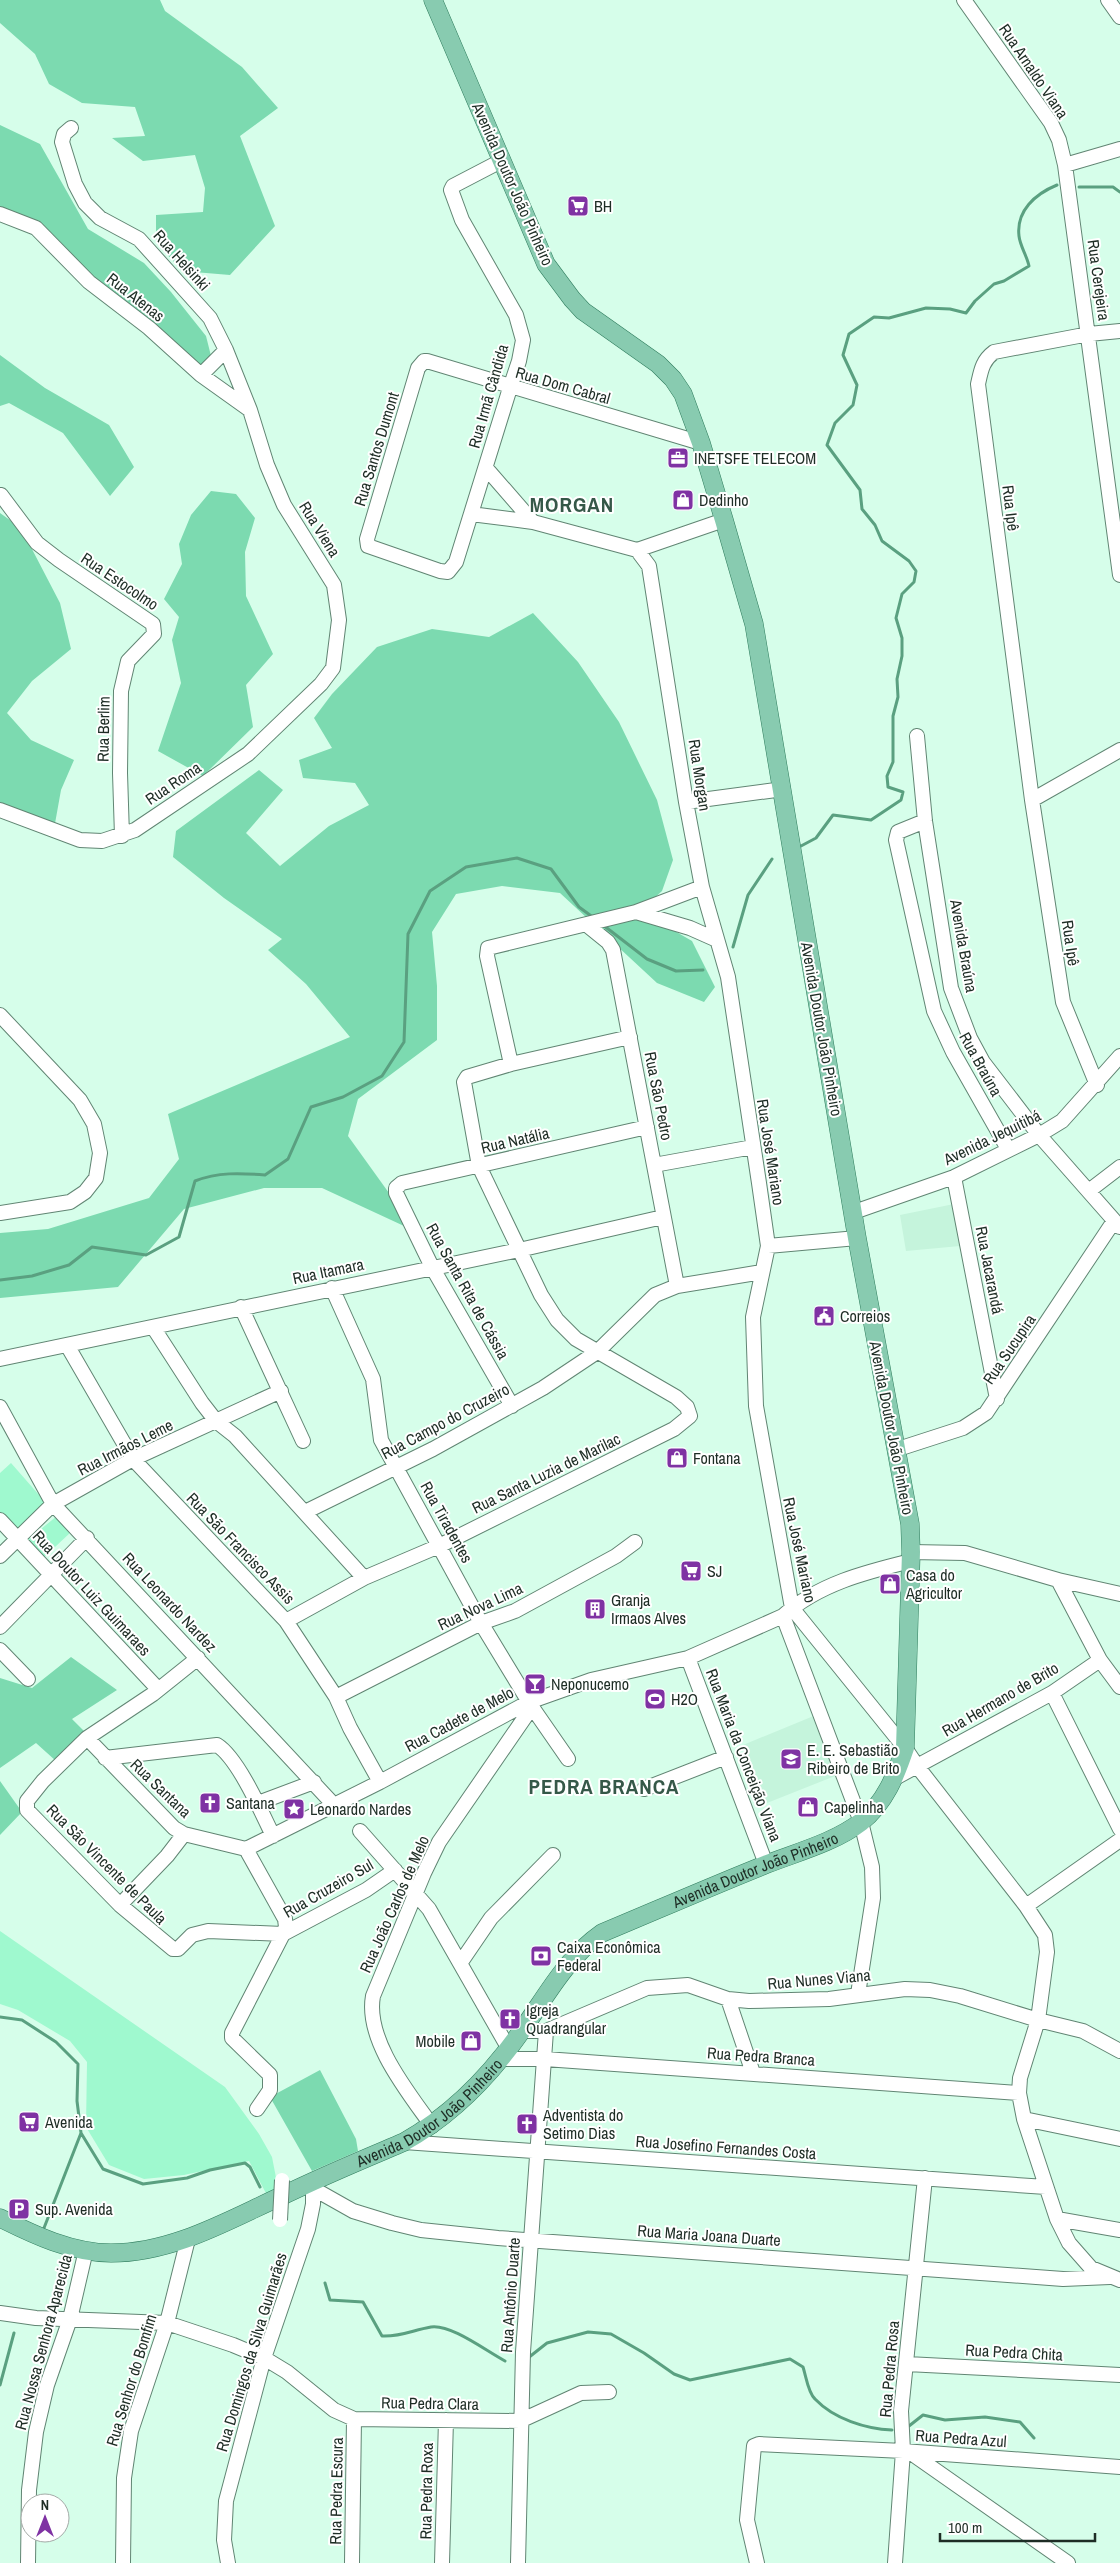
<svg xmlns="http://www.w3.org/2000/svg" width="1120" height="2563" font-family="'Archivo Narrow',sans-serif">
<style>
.built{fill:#c5f4dc}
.green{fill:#9ff9cf}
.forest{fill:#7cdab0}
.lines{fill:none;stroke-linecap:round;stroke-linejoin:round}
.stream{stroke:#5aa080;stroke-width:3}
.minor-casing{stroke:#618573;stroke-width:16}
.major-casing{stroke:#307d5e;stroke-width:19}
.minor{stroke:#fff;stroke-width:14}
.major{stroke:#88cbb0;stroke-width:18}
.minor-bridge-casing{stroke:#618573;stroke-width:16;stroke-linecap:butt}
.minor-bridge{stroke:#fff;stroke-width:14}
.labels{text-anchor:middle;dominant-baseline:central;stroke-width:4;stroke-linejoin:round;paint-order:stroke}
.street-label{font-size:16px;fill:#1e2d25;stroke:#fff}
.poi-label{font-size:16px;fill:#1e2d25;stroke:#fff;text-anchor:start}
.district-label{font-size:21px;font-weight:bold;letter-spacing:1px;fill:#355848;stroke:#fff}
</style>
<rect width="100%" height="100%" fill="#d6feea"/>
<path class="built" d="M954 1204 960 1246 906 1251 900 1215Z
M816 1715 840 1774 767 1803 743 1745Z"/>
<path class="green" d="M11 1463 47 1504 17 1530 0 1512V1473Z
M57 1516 71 1532 39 1562 25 1542Z
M0 1931 225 2087 259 2134 272 2157 279 2193 268 2197 249 2161 184 2175 144 2179 109 2165 86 2127 87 2062 70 2041 18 2010 0 2004Z"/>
<path class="forest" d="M0 0H160L165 11 242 67 278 108 240 136 275 226 230 275 182 271 156 242V215L203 212 205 188 195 155 143 161 112 138 145 136 135 107 82 103 49 84 35 54 0 23Z
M0 125 40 144 88 229 144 263 171 292 206 336 211 356 206 367 188 363 21 216 0 210Z
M0 355 45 388 109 425 134 467 110 496 63 433 9 403 0 406Z
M211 491 236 494 255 518 245 552 246 596 273 654 246 685 253 727 203 776 158 751 181 683 172 640 179 617 164 599 182 564 179 544 191 515Z
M0 513 21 528 60 603 71 649 32 681 7 713 31 740 74 760 61 790 54 829 0 811Z
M533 613 578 662 619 722 657 800 673 860 662 891 640 911 692 941 715 987 704 1002 657 983 560 893 502 886 456 894 432 932 437 986V1040L358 1099 348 1136 417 1232 322 1188H264L184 1209 118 1287 0 1298V1233L48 1229 149 1198 179 1159 168 1114 350 1037 306 984 268 950 282 939 224 898 173 857 176 831 259 770 283 790 246 833 280 866 329 826 369 805 355 783 303 778 299 760 332 748 314 718 332 694 377 647 432 629 489 637Z
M71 1657 117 1690 72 1719 84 1731 56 1761 36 1743 0 1768V1678L32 1688Z
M0 1781 22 1812 0 1835Z
M320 2070 356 2139 358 2151 312 2171 270 2097Z"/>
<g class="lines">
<path class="stream" d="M1079 187H1113L1120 192
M801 846 816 838 833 815 871 820 901 800 903 792 888 787 887 776 893 762V716L898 697 897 679 902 656V638L896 618 902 594 914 582 916 571 909 561 882 541 875 525 862 509 860 490 827 445 835 423 853 405 857 385 843 355 849 334 874 317 889 318 926 308 950 309 966 313 975 301 994 284 1004 281 1029 266C1027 256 1020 246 1019 236 1016 211 1035 194 1057 185
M603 925 647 959 676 971 703 970
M733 947 748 895 772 859
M0 1280 32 1276 69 1265 92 1247 146 1255 179 1237 195 1181C218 1172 240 1173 265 1175L288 1159 311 1107 343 1097 382 1076 404 1042 408 934 430 891 466 867 517 858 551 869 579 907 594 918
M0 2017 22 2020 56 2042 78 2064 77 2101 81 2133 103 2169 143 2184 187 2178 210 2170 245 2163 250 2167 260 2187
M44 2228 81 2133
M325 2283 330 2300 363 2302 382 2336C401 2337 413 2330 431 2327 451 2324 486 2351 505 2361
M528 2358 547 2343 588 2332 611 2334 644 2353 674 2374 690 2380 790 2359 803 2367C806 2376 808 2393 815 2399 834 2419 866 2429 892 2430
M0 2385 14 2333
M909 2426 923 2415 945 2420 985 2417 1020 2422 1034 2438"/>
<g class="minor-casing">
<path id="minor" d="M964 0 1051 123 1059 140 1065 165
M1108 0 1120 17
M1120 149 1065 165 1120 575
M501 161 453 186 451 190 462 220 516 315 523 340 519 361 510 388 456 562 448 572 440 571 368 546 367 539 418 368 424 361H427L701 443
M0 214 36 228 89 282 149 328 201 375 250 410
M1120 331 1089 334 994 352C982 361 981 371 978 384L1032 800 1120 750
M201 375 226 350
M486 468 533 522 637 550 724 520
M1 495 37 543 59 560 153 624 154 634 128 661 121 691 120 773 122 836
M471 514 533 522
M637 550 649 566 686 802 702 887 728 977 759 1183 768 1246 753 1317 756 1406 792 1608 905 1748 917 1766 1026 1906 1045 1935 1047 1952 1038 2020 1020 2078 1019 2093 1024 2119 1057 2219 1069 2243 1091 2268 1120 2280
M917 736 925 821 951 988 970 1038 983 1062 1039 1135 1120 1227
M1032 800 1063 1002 1097 1085
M686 802 783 789
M0 810 80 840 102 841 135 830 248 754 321 684 333 668 339 620 334 585 284 505 267 465 250 410 226 350 210 318 139 239 100 218 85 203 75 184 62 142 64 134 71 128
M925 821 898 832 896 840 934 1011 953 1052 1008 1149
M636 912 690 928 717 940
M587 925 608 942 613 950 677 1286
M0 1015 80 1100 94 1124 100 1153 96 1178 85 1192 70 1202 0 1213
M511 1064 487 956 488 948 636 912 702 887
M654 1165 753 1147
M954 1177 997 1399
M1090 1190 1120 1167
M854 1212 954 1177 1039 1135 1062 1121 1120 1056
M768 1246 857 1238
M332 1288 373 1379 381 1440 481 1623 532 1707 568 1759
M241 1307 303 1441
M153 1327 202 1403 216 1421 235 1436 364 1578
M67 1345 133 1459 286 1621 336 1697 350 1728 380 1782
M0 1359 519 1250 663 1217
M512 1406 432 1267 396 1193V1188L402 1183 647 1127
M0 1407 53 1504 334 1805
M895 1450 963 1428 986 1413 1114 1221
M305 1512 433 1449 543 1388 597 1352 655 1295 677 1286 762 1272
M0 1520 158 1689
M911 1552 965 1553 1058 1580 1120 1594
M0 1556 53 1504 133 1459 281 1391
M1058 1580 1100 1660 1120 1687
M783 1616 861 1822 872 1867 873 1898 858 1994
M286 1621 364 1578 439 1546 674 1429 690 1416 687 1407 676 1397 576 1339 557 1320 541 1295 479 1166 464 1082 467 1077 511 1064 630 1037
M0 1627 87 1538
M0 1650 28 1679
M198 1658 153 1694 87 1738 43 1781 27 1801V1810L120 1905 173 1949H178L192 1935 208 1931 283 1934 366 1890 395 1870
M688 1658 766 1864
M1052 1693 1120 1829
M336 1697 481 1623 515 1611 616 1556 635 1542
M87 1738 174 1828 184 1834 246 1849 285 1919 286 1927 283 1934 232 2033V2038L270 2075V2090L257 2109
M105 1758 217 1745C238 1758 262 1813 273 1836
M895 1778 1052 1693 1100 1660
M644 1789 726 1757
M258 1803 314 1782
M360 1831 429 1909 509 2049
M246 1849 380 1782 529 1702 591 1680 688 1658 783 1616C818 1584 866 1572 911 1561
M120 1905 167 1856 184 1834
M1026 1906 1120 1840
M461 1962 491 1918 553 1855
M728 1999 753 2073
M522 2031H546L647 1988 688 1985 728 1999 749 2001 829 1999 905 1989 930 1990 960 1996 1038 2020 1083 2031 1120 2051
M499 2059H545L1019 2093
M1024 2119 1120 2139
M432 2126C408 2092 365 2040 373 1996L424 1873 439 1842 532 1707
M404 2142 1046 2187
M314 2189 353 2211 392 2223 421 2230 498 2238 1063 2279 1110 2277
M1057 2219 1120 2230
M0 2313 36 2318 167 2323 233 2345 264 2358 287 2372 334 2410 354 2419 520 2421 581 2393 609 2392
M907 2364 1120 2375
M911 2453 1068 2563
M28 2563 29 2490 36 2432 47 2385 70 2319 86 2250
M123 2563 124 2478 131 2431 167 2323 188 2239
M228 2563 224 2540 226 2501 264 2358 308 2229 313 2204V2182
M352 2563 354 2419
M442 2563 446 2420
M518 2563 523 2352 546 2031
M757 2563 747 2520 754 2446 759 2444 903 2451 1120 2467
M895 2563 903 2451 901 2411 925 2178"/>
</g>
<g class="major-casing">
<g id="major">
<path id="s1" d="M0 2218C34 2235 72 2253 111 2253 174 2253 230 2219 286 2194 325 2175 364 2159 404 2142 452 2115 489 2077 520 2033 546 1997 565 1959 602 1933 657 1910 712 1886 767 1864 798 1852 835 1842 861 1822 885 1803 896 1775 905 1748L911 1552 910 1524 857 1238 754 624 724 520 701 443 683 394 673 379 658 364 583 311 572 299 546 264 433 0"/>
</g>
</g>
<use href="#minor" class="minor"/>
<use href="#major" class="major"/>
<g class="minor-bridge-casing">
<path id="minor-bridge" d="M280 2220 282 2180"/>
</g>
<use href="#minor-bridge" class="minor-bridge"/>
</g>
<defs>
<g id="supermarket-square" transform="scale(1.125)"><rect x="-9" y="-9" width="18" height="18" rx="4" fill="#7f32a3" stroke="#fff"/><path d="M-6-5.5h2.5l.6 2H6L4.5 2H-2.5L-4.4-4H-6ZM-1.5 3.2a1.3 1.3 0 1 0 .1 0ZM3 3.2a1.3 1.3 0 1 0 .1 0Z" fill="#fff"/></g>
<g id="office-square" transform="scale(1.125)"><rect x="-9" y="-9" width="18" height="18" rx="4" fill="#7f32a3" stroke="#fff"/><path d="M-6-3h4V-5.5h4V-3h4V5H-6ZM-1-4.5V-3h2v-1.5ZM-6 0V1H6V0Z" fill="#fff"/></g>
<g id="shop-square" transform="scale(1.125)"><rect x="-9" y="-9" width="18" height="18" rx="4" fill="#7f32a3" stroke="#fff"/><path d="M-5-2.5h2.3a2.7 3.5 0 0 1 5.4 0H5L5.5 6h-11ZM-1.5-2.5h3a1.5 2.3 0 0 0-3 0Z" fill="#fff"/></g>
<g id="civic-square" transform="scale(1.125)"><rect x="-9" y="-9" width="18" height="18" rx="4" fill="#7f32a3" stroke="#fff"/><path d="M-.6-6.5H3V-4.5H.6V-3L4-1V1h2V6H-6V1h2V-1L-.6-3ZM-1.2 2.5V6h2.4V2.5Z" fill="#fff"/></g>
<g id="building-square" transform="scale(1.125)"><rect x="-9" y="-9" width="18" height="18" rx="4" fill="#7f32a3" stroke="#fff"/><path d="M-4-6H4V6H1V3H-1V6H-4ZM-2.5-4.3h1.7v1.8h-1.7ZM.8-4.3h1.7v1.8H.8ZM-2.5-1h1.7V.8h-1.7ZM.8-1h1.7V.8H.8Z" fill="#fff"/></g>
<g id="bar-square" transform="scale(1.125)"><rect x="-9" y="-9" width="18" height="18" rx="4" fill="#7f32a3" stroke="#fff"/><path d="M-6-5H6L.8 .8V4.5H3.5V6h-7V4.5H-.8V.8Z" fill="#fff"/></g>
<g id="stadium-square" transform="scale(1.125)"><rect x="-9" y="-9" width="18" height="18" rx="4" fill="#7f32a3" stroke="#fff"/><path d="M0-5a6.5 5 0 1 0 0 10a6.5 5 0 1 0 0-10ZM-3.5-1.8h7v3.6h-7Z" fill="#fff"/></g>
<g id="school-square" transform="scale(1.125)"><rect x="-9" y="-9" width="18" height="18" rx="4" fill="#7f32a3" stroke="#fff"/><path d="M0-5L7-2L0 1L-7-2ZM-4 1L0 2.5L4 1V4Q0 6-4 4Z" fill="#fff"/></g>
<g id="church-square" transform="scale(1.125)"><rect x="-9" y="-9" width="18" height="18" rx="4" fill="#7f32a3" stroke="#fff"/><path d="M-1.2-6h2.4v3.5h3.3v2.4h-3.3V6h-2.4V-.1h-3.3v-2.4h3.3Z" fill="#fff"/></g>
<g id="sight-square" transform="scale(1.125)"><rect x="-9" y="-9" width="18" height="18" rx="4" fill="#7f32a3" stroke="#fff"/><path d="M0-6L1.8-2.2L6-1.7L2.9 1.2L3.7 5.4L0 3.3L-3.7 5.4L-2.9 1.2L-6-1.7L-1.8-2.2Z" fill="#fff"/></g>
<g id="bank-square" transform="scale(1.125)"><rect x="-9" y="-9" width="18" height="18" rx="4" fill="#7f32a3" stroke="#fff"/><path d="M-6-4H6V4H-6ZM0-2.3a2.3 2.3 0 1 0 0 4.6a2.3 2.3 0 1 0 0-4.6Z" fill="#fff"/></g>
<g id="parking-square" transform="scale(1.125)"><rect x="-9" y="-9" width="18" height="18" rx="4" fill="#7f32a3" stroke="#fff"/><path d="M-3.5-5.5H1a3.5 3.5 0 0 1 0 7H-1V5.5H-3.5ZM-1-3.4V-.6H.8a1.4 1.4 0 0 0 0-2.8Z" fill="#fff"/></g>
</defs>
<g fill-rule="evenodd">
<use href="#supermarket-square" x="578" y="206"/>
<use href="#office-square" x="678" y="458"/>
<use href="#shop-square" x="683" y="500"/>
<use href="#civic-square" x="824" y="1316"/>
<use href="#shop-square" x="677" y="1458"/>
<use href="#supermarket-square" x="691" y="1571"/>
<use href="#shop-square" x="890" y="1584"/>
<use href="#building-square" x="595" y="1609"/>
<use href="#bar-square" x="535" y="1684"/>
<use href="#stadium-square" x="655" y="1699"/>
<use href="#school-square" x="791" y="1759"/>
<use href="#church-square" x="210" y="1803"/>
<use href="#shop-square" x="808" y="1807"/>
<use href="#sight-square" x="294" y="1809"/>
<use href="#bank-square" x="541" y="1956"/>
<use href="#church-square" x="510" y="2019"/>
<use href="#shop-square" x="471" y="2041"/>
<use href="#supermarket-square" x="29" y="2122"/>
<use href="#church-square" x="527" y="2124"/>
<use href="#parking-square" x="19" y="2209"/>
</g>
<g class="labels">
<g class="street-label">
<text transform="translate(1034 71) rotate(56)">Rua Arnaldo Viana</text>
<text transform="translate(513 184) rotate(66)">Avenida Doutor João Pinheiro</text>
<text transform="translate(182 260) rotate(48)">Rua Helsinki</text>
<text transform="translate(1099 280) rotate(82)">Rua Cerejeira</text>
<text transform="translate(136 297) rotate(38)">Rua Atenas</text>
<text transform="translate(563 385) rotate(16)">Rua Dom Cabral</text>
<text transform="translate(488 396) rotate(-74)">Rua Irmã Cândida</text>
<text transform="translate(376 449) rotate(-73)">Rua Santos Dumont</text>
<text transform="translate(1011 508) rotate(83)">Rua Ipê</text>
<text transform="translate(320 529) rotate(58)">Rua Viena</text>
<text transform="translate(120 581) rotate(34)">Rua Estocolmo</text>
<text transform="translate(103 729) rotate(-89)">Rua Berlim</text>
<text transform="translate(700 775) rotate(81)">Rua Morgan</text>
<text transform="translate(173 783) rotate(-34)">Rua Roma</text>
<text transform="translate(1071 943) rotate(82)">Rua Ipê</text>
<text transform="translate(964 946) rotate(80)">Avenida Braúna</text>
<text transform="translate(822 1029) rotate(80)">Avenida Doutor João Pinheiro</text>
<text transform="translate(981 1064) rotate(61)">Rua Braúna</text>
<text transform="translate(659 1096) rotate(79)">Rua São Pedro</text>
<text transform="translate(992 1137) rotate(-26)">Avenida Jequitibá</text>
<text transform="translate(515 1140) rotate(-13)">Rua Natália</text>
<text transform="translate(771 1152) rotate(81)">Rua José Mariano</text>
<text transform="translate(990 1270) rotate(79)">Rua Jacarandá</text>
<text transform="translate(328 1271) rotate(-12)">Rua Itamara</text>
<text transform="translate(468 1291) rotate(61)">Rua Santa Rita de Cássia</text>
<text transform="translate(1009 1349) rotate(-56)">Rua Sucupira</text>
<text transform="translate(445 1421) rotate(-28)">Rua Campo do Cruzeiro</text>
<text transform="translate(892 1428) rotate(79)">Avenida Doutor João Pinheiro</text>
<text transform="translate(125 1447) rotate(-27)">Rua Irmãos Leme</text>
<text transform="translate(546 1473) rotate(-26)">Rua Santa Luzia de Marilac</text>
<text transform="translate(447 1522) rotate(61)">Rua Tiradentes</text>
<text transform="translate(241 1548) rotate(46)">Rua São Francisco Assis</text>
<text transform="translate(800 1550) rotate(78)">Rua José Mariano</text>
<text transform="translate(92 1593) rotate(47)">Rua Doutor Luiz Guimaraes</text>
<text transform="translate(170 1602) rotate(47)">Rua Leonardo Nardez</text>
<text transform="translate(480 1606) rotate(-25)">Rua Nova Lima</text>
<text transform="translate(1000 1699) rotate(-30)">Rua Hermano de Brito</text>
<text transform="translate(459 1719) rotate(-28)">Rua Cadete de Melo</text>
<text transform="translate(744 1755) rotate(69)">Rua Maria da Conceição Viana</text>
<text transform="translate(161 1788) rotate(44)">Rua Santana</text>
<text transform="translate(107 1864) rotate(45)">Rua São Vincente de Paula</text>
<text stroke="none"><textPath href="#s1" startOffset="889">Avenida Doutor João Pinheiro</textPath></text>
<text transform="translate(328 1888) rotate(-30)">Rua Cruzeiro Sul</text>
<text transform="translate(394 1904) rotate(-66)">Rua João Carlos de Melo</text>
<text transform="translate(819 1979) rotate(-5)">Rua Nunes Viana</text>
<text transform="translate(761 2056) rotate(4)">Rua Pedra Branca</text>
<text stroke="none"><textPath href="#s1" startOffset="470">Avenida Doutor João Pinheiro</textPath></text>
<text transform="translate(726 2147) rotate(4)">Rua Josefino Fernandes Costa</text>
<text transform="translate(709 2235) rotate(4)">Rua Maria Joana Duarte</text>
<text transform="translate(510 2295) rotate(-86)">Rua Antônio Duarte</text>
<text transform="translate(43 2342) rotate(-75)">Rua Nossa Senhora Aparecida</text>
<text transform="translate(251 2352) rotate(-73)">Rua Domingos da Silva Guimarães</text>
<text transform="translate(1014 2352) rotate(3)">Rua Pedra Chita</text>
<text transform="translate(889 2369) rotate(-85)">Rua Pedra Rosa</text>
<text transform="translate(131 2380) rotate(-73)">Rua Senhor do Bomfim</text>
<text transform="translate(430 2403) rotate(1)">Rua Pedra Clara</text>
<text transform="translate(961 2438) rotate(4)">Rua Pedra Azul</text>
<text transform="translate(336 2491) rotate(-89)">Rua Pedra Escura</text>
<text transform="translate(426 2491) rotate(-89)">Rua Pedra Roxa</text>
</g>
<g class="poi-label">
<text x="594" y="206">BH</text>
<text x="694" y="458">INETSFE TELECOM</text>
<text x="699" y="500">Dedinho</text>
<text x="840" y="1316">Correios</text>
<text x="693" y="1458">Fontana</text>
<text x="707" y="1571">SJ</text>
<text x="906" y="1575">Casa do<tspan x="906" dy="18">Agricultor</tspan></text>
<text x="611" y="1600">Granja<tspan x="611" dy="18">Irmaos Alves</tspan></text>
<text x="551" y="1684">Neponucemo</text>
<text x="671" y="1699">H2O</text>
<text x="807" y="1750">E. E. Sebastião<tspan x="807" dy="18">Ribeiro de Brito</tspan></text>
<text x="226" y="1803">Santana</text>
<text x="824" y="1807">Capelinha</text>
<text x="310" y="1809">Leonardo Nardes</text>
<text x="557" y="1947">Caixa Econômica<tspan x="557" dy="18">Federal</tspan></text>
<text x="526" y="2010">Igreja<tspan x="526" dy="18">Quadrangular</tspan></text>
<text x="455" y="2041" text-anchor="end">Mobile</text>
<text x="543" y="2115">Adventista do<tspan x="543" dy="18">Setimo Dias</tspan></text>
<text x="45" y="2122">Avenida</text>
<text x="35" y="2209">Sup. Avenida</text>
</g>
<g class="district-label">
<text x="572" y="504">MORGAN</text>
<text x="604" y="1786">PEDRA BRANCA</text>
</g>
</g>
<g transform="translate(45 2518)"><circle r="24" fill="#ffffff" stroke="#a5aba8"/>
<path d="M0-4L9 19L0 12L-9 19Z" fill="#7f32a3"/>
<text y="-8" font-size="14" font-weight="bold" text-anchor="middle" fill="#1e2d25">N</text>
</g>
<path d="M940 2533v8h155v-8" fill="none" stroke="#1e2d25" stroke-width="2.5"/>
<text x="948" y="2533" font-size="15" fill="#1e2d25" stroke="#ffffff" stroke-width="4" paint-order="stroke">100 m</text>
</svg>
